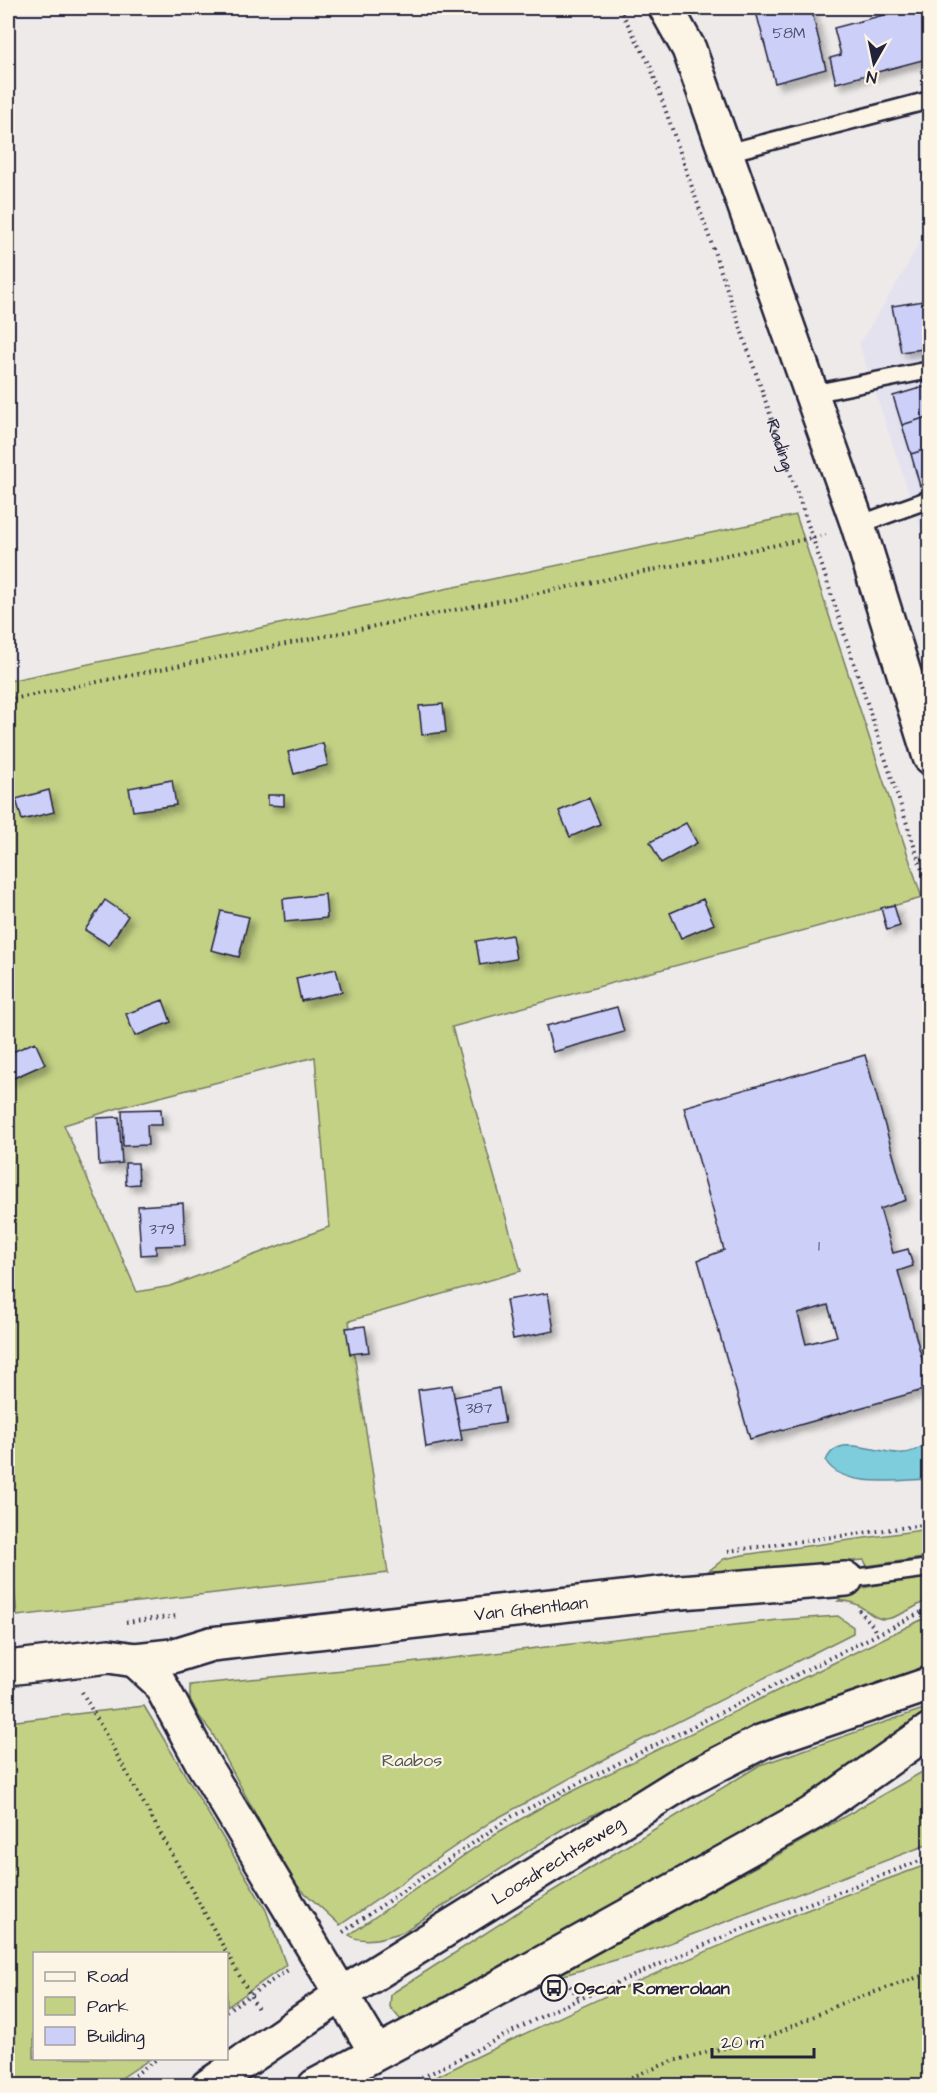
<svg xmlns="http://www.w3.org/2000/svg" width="937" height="2093" font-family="'Architects Daughter',sans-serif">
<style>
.built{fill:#e4e2ee}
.green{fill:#c3d185;stroke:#727a60;stroke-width:1.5;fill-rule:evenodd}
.water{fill:#7ecddc;stroke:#59899c;stroke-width:1.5}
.building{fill:#cccff7;stroke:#22223b;stroke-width:1.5;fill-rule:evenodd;filter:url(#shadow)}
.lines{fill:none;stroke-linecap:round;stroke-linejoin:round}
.service-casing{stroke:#22223b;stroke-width:21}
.minor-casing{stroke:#22223b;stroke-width:38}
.secondary-casing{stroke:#22223b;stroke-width:38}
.path{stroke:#22223b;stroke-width:4;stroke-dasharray:1.5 4.5;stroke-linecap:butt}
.service{stroke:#fcf5e5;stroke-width:16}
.minor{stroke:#fcf5e5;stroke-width:33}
.secondary{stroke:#fcf5e5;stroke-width:33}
.labels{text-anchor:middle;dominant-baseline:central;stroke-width:4.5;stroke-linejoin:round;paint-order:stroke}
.number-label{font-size:15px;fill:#4c4d6a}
.street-label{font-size:18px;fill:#22223b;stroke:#fcf5e5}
.park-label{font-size:18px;fill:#525751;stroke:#fcf5e5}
.poi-label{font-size:18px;font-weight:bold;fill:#22223b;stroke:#fcf5e5;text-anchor:start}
</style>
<defs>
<filter id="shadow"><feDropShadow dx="5.5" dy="5.5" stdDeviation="3" flood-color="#0004"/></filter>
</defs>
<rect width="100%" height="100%" fill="#eeeaea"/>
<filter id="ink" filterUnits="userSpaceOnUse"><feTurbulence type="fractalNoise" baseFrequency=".0167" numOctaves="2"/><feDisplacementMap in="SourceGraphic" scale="12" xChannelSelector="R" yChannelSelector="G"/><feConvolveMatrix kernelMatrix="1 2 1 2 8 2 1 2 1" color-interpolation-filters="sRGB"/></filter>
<g filter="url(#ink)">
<path class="built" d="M929 224V553L859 344 902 275Z"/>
<path class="green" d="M796 515 922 898 452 1027 521 1271 349 1321 388 1573 17 1616 8 1525V681ZM315 1057 329 1227 171 1286 137 1292 64 1125 125 1106Z
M929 1529V1557L867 1566 864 1560 706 1573 724 1559 743 1555Z
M929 1577V1599C917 1605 900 1617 886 1619 871 1621 862 1599 838 1601 854 1585 907 1580 929 1577Z
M838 1616 853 1627V1633L616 1753 492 1821 340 1925 291 1880 212 1733 199 1716 190 1699V1685L383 1666 778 1620Z
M929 1616V1672L714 1759 564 1828 403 1932C387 1937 364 1945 349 1935L495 1834 547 1804Z
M144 1706 266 1910 286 1965 227 2007 226 1954H34V2058L150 2059 111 2085H8V1722Z
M929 1707V1715L766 1828 426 2015 400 2019 390 2007 391 1994 523 1909 760 1765Z
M929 1768V1844L657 1948 533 1984 774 1857Z
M929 1864V2085H420C585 2002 755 1926 929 1864Z"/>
<path class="water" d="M929 1442V1479C901 1480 842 1489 826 1461 838 1430 880 1456 903 1453 913 1453 922 1447 929 1442Z"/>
<path class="building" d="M755 8H811L826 69 775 83Z
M910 8H923L930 32V58L836 83 830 58 841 55 834 28Z
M923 8H930V28H929Z
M930 300V348L901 352 892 306Z
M930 385V416L902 425 893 396Z
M930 416V448L911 454 902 425Z
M930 448V483L920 486 911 454Z
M443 704 446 732 422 735 419 706Z
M323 743 328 765 294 774 288 752Z
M172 780 176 805 133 811 129 788Z
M49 790 54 812 22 820 16 799Z
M268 795H284V806L268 805Z
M589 798 600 824 570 837 559 811Z
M686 823 697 843 661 863 650 842Z
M325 894 327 918 285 922 283 899Z
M703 899 714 924 681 938 670 913Z
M105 900 128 916 109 945 85 930Z
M894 905 900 926 887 930 881 908Z
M221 911 249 917 239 957 211 950Z
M512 935 516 959 480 965 476 941Z
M336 969 342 992 301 1001 296 978Z
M163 1000 171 1022 135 1036 126 1014Z
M617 1007 624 1032 553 1052 546 1026Z
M35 1042 45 1064 9 1080 8 1054Z
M865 1055 906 1200 880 1209 893 1253 908 1249 913 1266 898 1271 930 1388 750 1439 698 1260 724 1250 684 1107ZM828 1305 837 1336 806 1344 798 1314Z
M161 1109 162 1125H147L148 1145 123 1146 122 1110Z
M119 1117 122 1163 99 1165 97 1118Z
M125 1163H138L139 1184 126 1185Z
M183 1203 185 1245 156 1246V1254L141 1255 138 1206Z
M548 1293 554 1331 513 1339 506 1300Z
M365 1326 369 1352 350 1354 346 1328Z
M452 1385 462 1440 426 1447 418 1390Z
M499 1388 505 1423 460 1430 454 1397Z"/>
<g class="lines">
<g class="service-casing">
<path id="service" d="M726 153 930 100
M811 394 930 370
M858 525 930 499
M846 1579 930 1568"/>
</g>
<g class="minor-casing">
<g id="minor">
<path d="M135 1660 159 1682 202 1762 376 2052"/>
<path id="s2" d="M8 1668 109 1656 135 1660 172 1656 211 1644 668 1593 846 1579"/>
</g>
</g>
<g class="secondary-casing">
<g id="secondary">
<path d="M666 8 689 49 858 525 930 757"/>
<path id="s3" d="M208 2086 342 1994 682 1783 763 1741 930 1684"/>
<path d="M315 2086 469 2004 811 1814 930 1730"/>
</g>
</g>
<g class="path">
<path id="s1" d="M619 8 650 65 813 539 930 894"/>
<path d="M8 700 826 535"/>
<path d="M728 1551 930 1524"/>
<path d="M859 1610 873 1626 876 1633"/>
<path d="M126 1622 178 1616"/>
<path d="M82 1692 259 2011"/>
<path d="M343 1932 511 1817 930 1608"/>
<path d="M570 1986 581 2000"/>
<path d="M226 2011 288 1970"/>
<path d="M120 2086 158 2058"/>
<path d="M406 2086 554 2010 737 1931 930 1857"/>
<path d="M609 2086 673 2061 771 2036 840 2004 930 1973"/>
</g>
<use href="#service" class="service"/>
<use href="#minor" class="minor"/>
<use href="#secondary" class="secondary"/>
</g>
</g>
<defs>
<g id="bus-ring" transform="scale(1.35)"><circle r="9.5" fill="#fcf5e5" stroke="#22223b" stroke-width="1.5"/><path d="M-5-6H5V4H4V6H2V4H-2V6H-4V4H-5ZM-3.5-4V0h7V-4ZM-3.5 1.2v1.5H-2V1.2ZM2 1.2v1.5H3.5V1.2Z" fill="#22223b"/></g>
</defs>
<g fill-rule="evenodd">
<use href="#bus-ring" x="554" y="1988"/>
</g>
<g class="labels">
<g class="number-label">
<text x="789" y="33">58M</text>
<text x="162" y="1229">379</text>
<text x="819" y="1246">1</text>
<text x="479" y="1408">387</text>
</g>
<g class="street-label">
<text stroke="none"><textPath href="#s1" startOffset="466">Rading</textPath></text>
<text stroke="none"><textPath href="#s2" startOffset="528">Van Ghentlaan</textPath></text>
<text stroke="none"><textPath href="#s3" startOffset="416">Loosdrechtseweg</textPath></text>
</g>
<g class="park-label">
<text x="412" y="1760">Raabos</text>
</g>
<g class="poi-label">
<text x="574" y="1988">Oscar Romerolaan</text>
</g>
</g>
<rect width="937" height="2093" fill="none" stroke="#fcf5e5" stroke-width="30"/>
<rect x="15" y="15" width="907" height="2063" fill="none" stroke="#22223b" stroke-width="2" filter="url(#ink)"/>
<rect x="33" y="1952" width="195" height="108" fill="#fcf5e5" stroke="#a5a1a1" stroke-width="1.5"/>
<rect x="45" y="1972" width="30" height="9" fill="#fcf5e5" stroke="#a5a1a1" stroke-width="1.5"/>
<text x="87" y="1982" font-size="18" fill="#22223b">Road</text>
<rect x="45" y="1997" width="30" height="18" fill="#c3d185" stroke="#a5a1a1" stroke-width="1.5"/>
<text x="87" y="2012" font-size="18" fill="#22223b">Park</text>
<rect x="45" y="2027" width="30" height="18" fill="#cccff7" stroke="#a5a1a1" stroke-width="1.5"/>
<text x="87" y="2042" font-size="18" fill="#22223b">Building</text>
<g transform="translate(874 63) rotate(189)" stroke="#fcf5e5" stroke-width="4.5" paint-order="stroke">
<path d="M0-4.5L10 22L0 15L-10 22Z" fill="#22223b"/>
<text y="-9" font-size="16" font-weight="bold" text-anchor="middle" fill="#22223b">N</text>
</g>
<path d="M712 2048v9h102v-9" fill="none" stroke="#22223b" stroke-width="3"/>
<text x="721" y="2048" font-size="18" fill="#22223b" stroke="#fcf5e5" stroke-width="4.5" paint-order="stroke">20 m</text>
</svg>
